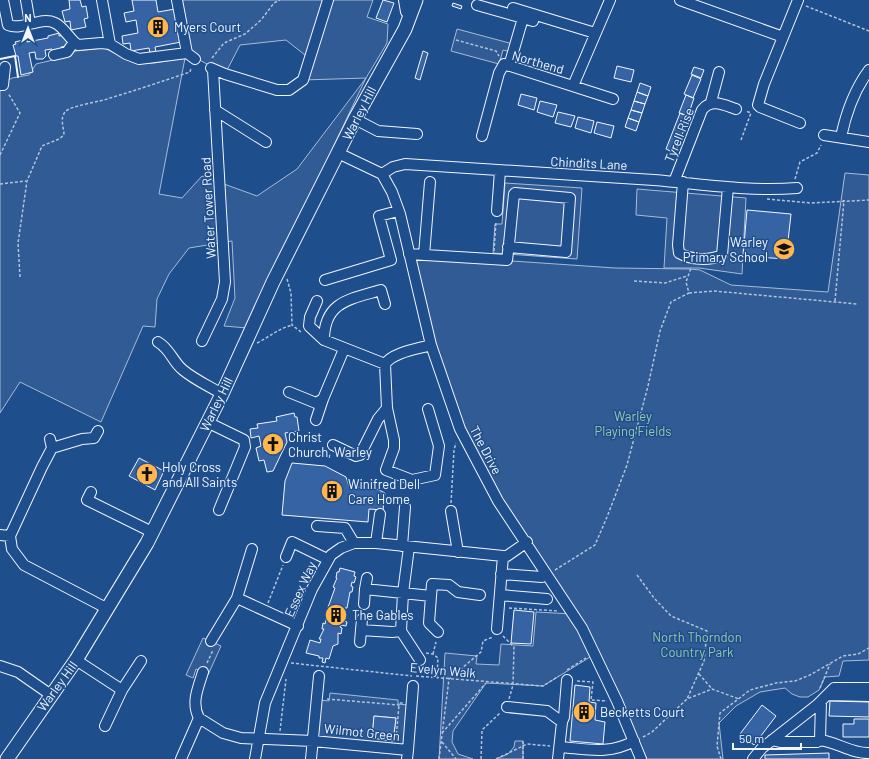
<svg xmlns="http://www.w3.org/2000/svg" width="869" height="759" font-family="Barlow,sans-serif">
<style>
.built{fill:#305b95;stroke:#a8bbd7;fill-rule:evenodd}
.building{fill:#3563a3;stroke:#f2f6ff}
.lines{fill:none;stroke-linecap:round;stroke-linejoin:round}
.minor-casing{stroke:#f2f6ff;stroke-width:12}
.major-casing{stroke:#f2f6ff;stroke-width:15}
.path{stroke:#b3c4dc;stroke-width:1.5;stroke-dasharray:3 2;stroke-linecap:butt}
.minor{stroke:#1f4e8c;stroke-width:10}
.major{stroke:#1f4e8c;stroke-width:13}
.wall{stroke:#f2f6ff;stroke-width:2}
.labels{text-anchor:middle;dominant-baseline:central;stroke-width:3;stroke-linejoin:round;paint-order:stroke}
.poi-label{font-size:13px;fill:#f2f6ff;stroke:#1f4e8c;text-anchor:start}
.street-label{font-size:13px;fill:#f2f6ff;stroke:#1f4e8c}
.park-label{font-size:13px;fill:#97c8a6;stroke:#1f4e8c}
</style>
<rect width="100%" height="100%" fill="#1f4e8c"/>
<path class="built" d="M177 0H373L367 17 388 24 387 43 366 78 247 328 224 326 235 298 232 241 189 248 169 274 157 299 155 327 143 326 101 422 20 382 0 413V85L12 78 29 75 36 64 57 59 76 51 104 48 135 63H154L185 58 159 194 182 198 202 176 257 196 297 169 366 78 303 80 310 59 286 40 240 45 225 74 187 53Z
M457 29 513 44 511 52 503 50 499 64 451 51Z
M845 173 869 175V660L843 661 839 676 825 677 819 690 808 697H800L792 694 785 688 760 692 736 706 719 723 723 759H647L585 627 595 654 543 686 486 683 453 731 452 742 458 754 473 759H439L445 653 477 656 476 664 499 665 501 644 533 646 536 612 573 614 460 429 409 254 615 268 690 269 700 270 731 285 828 292Z
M505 183 582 188 577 259 493 253 495 224H502Z
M637 189 746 198 742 274 699 268H664L667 218 636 215Z
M203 638 221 646 208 675 196 669 193 678 186 675Z
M330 693 398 700V704L408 705 406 747 317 738 320 700 329 701ZM374 716 396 718 393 741 372 738Z
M515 741H523V759H496L508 754 514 747Z"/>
<path class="building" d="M69 0H80L82 7 86 6 88 18 84 19 86 27 71 30 70 21 65 22 62 11 70 9Z
M132 0H156L158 12 175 9 181 42 155 47 156 52 150 53 149 48 131 51 130 43 123 44 122 36 138 33 136 20 126 22 124 13 134 11Z
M383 0 394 3 387 22 376 18Z
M453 3 462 6 461 9 452 6Z
M59 33V36L66 35 68 46 61 47 62 50 53 52 52 49 45 50 46 56 43 59H36L35 52 29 53 33 72 21 75 18 56H16L13 45 16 44 15 42 27 39V42L48 38V36Z
M423 51 428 53 420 80 415 78Z
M617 66 634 70 631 82 614 78Z
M694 67 704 70 701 78 691 74Z
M692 75 701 79 693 98 684 94Z
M640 83 651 87 648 96 637 92Z
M637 92 648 96 645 104 634 101Z
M521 94 537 98 534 110 518 105Z
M686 95 694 98 688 116 679 113Z
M540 101 557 105 553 117 537 112Z
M634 101 645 104 642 113 631 110Z
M631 110 642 113 639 122 628 118Z
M558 112 575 116 571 127 555 123Z
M680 113 689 117 675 153 666 149Z
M578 117 594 121 591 133 575 128Z
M628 118 639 122 636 131 625 127Z
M597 122 614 126 611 138 594 133Z
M747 210 791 214 786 259 743 256Z
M294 413 295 417H297L299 431 285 433 287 442 273 471 267 472 264 460 259 461 256 448 261 446 259 436 251 438 250 429 258 428 257 424 277 421 276 417Z
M139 458 164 471 155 490 129 476Z
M292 463 325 466 346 477 349 486 377 489 385 493 383 510 369 509 368 522 282 515 285 481Z
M340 568 355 572 354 576 356 577 354 583 352 582 351 586 353 587 352 592H350L347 608H345V618L343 617 342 620 347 622 346 626 341 625 340 627 342 628 341 634 338 633V644L333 646 329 659 326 658 325 663 322 662 323 658H319V656L306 653 310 640 320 643 321 639H319L324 629H322L323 623 325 624 328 613H326L335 588 333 587 337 578H336L337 572H339Z
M514 610 534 612 531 644 511 643Z
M575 685 590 687 589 702 596 703 595 720 605 722 603 744 570 741Z
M830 701 869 702V717L829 716Z
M762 705 776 716 754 745 740 734Z
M374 716 396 718 393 741 372 738Z
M854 719H869V737H843V724H854Z
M829 753V759H765V755Z"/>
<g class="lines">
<g class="minor-casing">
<path id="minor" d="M3 0 8 25C23 31 40 16 55 23 64 27 70 40 78 45L101 43 110 44 126 54 139 59 187 53
M26 0 30 24
M102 0 110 44
M177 0 187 53 195 59
M404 0 406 12
M680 0 783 37
M798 0 764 84 758 105 760 107 800 123
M477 5 523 18 509 66
M513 8 595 33
M523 18 533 21
M54 55 67 52 74 42
M211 68 225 74 277 90H289L303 80 328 0
M0 85H3L5 67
M573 86 610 0
M711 102 719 72
M215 110 266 142
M355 119 378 131 417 134
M824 135 869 142
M482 136 499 73 504 64 613 99
M841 137C846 113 855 89 869 70
M338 153 382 174 392 192 400 214 431 345 460 429 498 501 582 628 617 701 641 759
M382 174 393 167 405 164C488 169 571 174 654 180 702 184 749 192 797 188
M674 182 702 110C711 98 724 105 736 109
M683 182 678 245 679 253C691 260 709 261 722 255L728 187
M497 211 500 171
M409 254 507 260 509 244 514 194 515 193 570 198 566 252 508 247
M424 255 430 182
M325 280 391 260 379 216 398 211
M317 301 310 317 309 326 324 340
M385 304 381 290C351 299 324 301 324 340L385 364C393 352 418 349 431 345
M202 341 222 299 225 282 213 70
M158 342C171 350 172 361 183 370 195 380 209 386 222 394
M385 364 387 408 394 440V448L386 470 412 480 435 475 439 446 428 409
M289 392 316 403 323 399 344 349
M316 420 323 399
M207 422 244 440 245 447 219 510
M50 439 52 448 42 467 10 536 12 549 24 565 108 609
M333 445 356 456 360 455 378 419 387 408
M52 448 82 439 94 438 98 431
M91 492 87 500 152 532
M451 511 458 552
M317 526 345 528 354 543
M0 535 10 536
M376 543 380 514
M402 546 405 507
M409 547 403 593 401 631 420 660
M286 557 292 542 327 559
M501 574 542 577
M367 578 365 589 431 596 432 584 449 585 458 592 480 595
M500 595 547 599
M431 596 429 623 438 632
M237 598 298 626
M364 604 365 589
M362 619 361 630 392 632 401 631
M497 629 503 556
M211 641 237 598 252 549
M360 642 361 630
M76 660 122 690 105 726
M0 666 18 672 51 695
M122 690 141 661
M828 695 869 696
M507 707 547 711 562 722 558 759
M199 718C191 703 198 688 203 672
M562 722 564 717 567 680
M772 740 780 742H817L820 740 821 701
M820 740C837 742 852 754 869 753
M560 747C587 749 609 755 634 741
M408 750 413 686
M181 759 199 718 223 733 241 738 313 741 408 750 407 759
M255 759 265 703 312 589 331 555 341 548 354 543H376L503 556H507L527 542
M311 759 319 676
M753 759 762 748 817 705 834 688H869"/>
</g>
<g class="major-casing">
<path id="major" d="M7 759 76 660 147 543 222 394 273 282 355 119 405 29 416 0"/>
</g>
<path class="path" d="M806 6 869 31
M456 40 496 51 499 56
M212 58 224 43 245 34 261 20 274 3 280 0
M741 140 751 113 746 111
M0 155 20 113 8 93
M795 179 800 162 817 153 821 145
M0 184 26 181
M767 199 811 203 869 200
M494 251 496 221
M20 277 18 243 27 181 42 146 59 139 64 135C64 127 59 118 66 111 73 105 100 102 110 98 137 90 163 81 190 72L191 68
M287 279 291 293 292 325 301 332
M634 281 665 283 687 276
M689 293 714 291 857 304
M835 301 844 200
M257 343C269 337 278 329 292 325
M451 503 454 450 456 443
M555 570 595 545 607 517 627 465 648 386 660 331 671 302 689 293 686 282 691 268
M637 575 654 598 671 616 707 631 704 661 687 699
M268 603 283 565
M509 608 559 611
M503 636 514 647 513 685 509 699
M426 653 433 654 438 658 437 678
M433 654 436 642
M207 663 213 650
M291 663 412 676
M567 670 586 658
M699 674 712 689
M416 676 543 686 559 676
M577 681 593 682 591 700 607 701
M820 688 830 664
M327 699 399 705V703H403
M280 731 286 679
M442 733 486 683
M643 737 652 732 687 699 712 689 739 699
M396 739 399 705
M442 742 456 759
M439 759 449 679 481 652 483 641 493 637
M481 759 482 730 500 713
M496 759 527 744 550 746
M523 759V741
M721 759 717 746 720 713 750 690 776 683 795 681 810 675 843 656 858 654 869 648"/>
<use href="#minor" class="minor"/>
<use href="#major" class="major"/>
<path class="wall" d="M0 59 15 56 18 77"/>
</g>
<defs>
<g id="building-disc" transform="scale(1.15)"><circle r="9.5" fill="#ffb74d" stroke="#1f4e8c"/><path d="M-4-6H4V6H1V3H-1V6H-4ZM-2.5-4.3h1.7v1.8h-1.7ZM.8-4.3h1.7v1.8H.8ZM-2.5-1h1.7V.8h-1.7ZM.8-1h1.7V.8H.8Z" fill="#111"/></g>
<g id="school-disc" transform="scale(1.15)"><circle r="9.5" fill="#ffb74d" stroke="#1f4e8c"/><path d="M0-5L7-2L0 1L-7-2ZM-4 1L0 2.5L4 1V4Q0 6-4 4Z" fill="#111"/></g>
<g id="church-disc" transform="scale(1.15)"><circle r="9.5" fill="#ffb74d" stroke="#1f4e8c"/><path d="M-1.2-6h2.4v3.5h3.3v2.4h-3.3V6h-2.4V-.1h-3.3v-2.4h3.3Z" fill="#111"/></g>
</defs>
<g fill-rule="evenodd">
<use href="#building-disc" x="158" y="27"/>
<use href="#school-disc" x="784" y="249"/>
<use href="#church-disc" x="273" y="444"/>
<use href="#church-disc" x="147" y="474"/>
<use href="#building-disc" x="332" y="491"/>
<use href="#building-disc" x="336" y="615"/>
<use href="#building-disc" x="584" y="712"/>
</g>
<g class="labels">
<g class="poi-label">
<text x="174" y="27">Myers Court</text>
<text x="768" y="242" text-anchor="end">Warley<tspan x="768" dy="15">Primary School</tspan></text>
<text x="288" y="437">Christ<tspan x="288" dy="15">Church, Warley</tspan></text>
<text x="162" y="467">Holy Cross<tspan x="162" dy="15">and All Saints</tspan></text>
<text x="348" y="484">Winifred Dell<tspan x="348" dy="15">Care Home</tspan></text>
<text x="352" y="615">The Gables</text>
<text x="600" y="712">Becketts Court</text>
</g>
<g class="street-label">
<text transform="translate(538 62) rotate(16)">Northend</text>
<text transform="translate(359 113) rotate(-63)">Warley Hill</text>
<text transform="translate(679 135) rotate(-68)">Tyrell Rise</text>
<text transform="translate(589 163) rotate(3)">Chindits Lane</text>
<text transform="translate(208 208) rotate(-93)">Water Tower Road</text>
<text transform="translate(216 404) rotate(-64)">Warley Hill</text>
<text transform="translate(486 450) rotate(62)">The Drive</text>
<text transform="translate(300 589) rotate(-66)">Essex Way</text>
<text transform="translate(443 670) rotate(5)">Evelyn Walk</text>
<text transform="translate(57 686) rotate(-54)">Warley Hill</text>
<text transform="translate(362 732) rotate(6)">Wilmot Green</text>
</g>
<g class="park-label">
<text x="633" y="416">Warley<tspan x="633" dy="15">Playing Fields</tspan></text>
<text x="697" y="637">North Thorndon<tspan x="697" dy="15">Country Park</tspan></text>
</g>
</g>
<g transform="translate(28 28)" stroke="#1f4e8c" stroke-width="3" paint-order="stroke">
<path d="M0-3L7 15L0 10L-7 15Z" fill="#f2f6ff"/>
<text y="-6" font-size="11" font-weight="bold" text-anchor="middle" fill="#f2f6ff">N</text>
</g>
<path d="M733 743v6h68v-6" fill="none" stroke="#f2f6ff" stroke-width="2"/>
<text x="739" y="743" font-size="12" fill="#f2f6ff" stroke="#1f4e8c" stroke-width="3" paint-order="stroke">50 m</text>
</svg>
